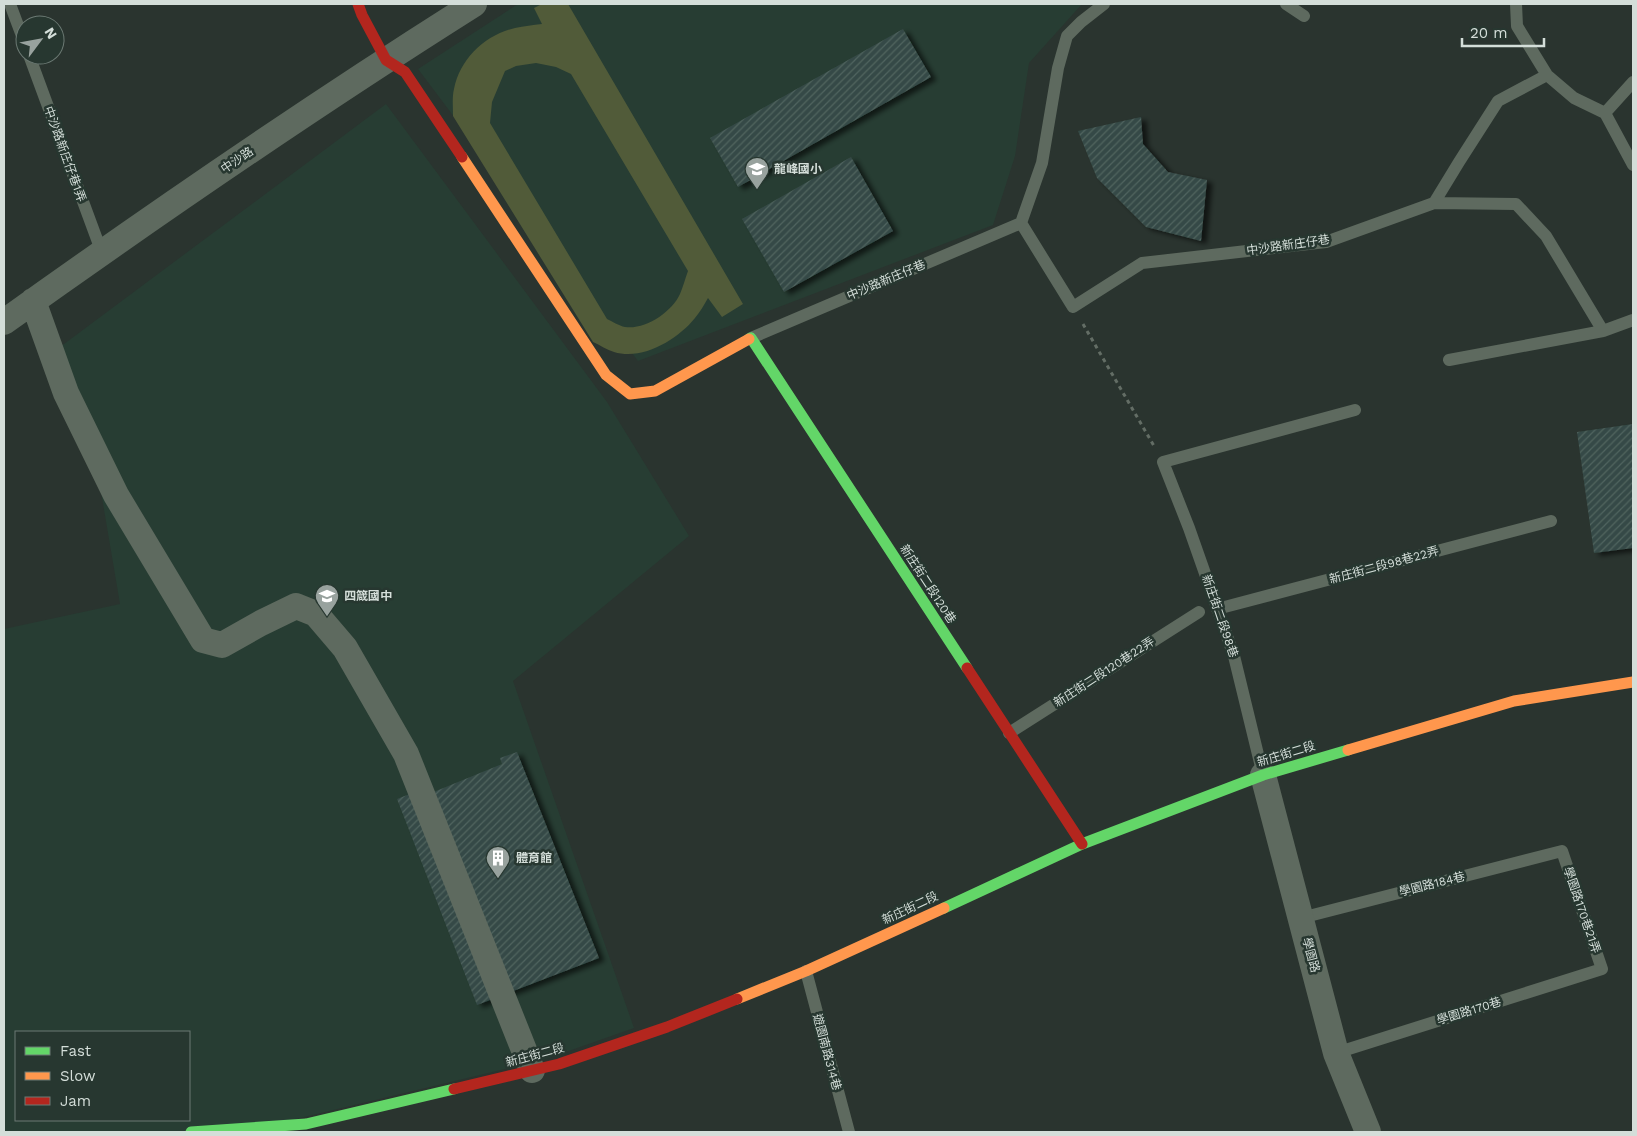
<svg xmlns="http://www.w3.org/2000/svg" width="1637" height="1136" font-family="'Work Sans','Noto Sans TC',sans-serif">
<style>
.built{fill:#273d33;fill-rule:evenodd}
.pitch{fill:#515b39;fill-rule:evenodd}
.building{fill:url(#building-hatch);filter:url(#shadow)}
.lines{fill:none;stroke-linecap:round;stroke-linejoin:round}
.path{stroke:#636d65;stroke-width:3;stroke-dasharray:4 4;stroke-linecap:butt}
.lane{stroke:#5e6a5f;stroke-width:12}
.street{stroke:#5e6a5f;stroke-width:26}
.fast{stroke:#63d668;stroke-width:11}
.slow{stroke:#ff974d;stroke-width:11}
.jam{stroke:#b3261e;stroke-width:11}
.labels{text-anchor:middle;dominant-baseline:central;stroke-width:5;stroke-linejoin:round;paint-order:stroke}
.street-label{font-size:12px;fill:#d4ded9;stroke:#273730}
.poi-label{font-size:12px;font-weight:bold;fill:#d4ded9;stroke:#273730;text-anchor:start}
</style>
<defs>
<pattern id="building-hatch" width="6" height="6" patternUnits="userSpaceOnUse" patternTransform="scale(1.25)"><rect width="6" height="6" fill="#354a46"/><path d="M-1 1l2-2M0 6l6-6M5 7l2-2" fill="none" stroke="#516460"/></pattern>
<filter id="shadow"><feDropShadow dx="5.5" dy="3" stdDeviation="2.5" flood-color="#0009"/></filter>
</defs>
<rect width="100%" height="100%" fill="#2a342f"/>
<path class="built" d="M518 4H1082L1029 63 1015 156 993 225 638 361 418 69Z
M386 104 607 402 689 536 513 681 634 1028 543 1060 241 1132H4V629L120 604 98 474 56 350ZM16 1032H189V1120H16Z"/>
<path class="pitch" d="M542 4H568L743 304 722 317 708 298C704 305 700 312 695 318 678 339 643 361 614 352 607 350 600 345 593 342L453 116C453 107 452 97 454 89 460 59 485 35 515 28 524 26 533 25 542 24L534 8ZM536 63 556 67 571 74 688 271C685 279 683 287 680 294 672 312 645 330 625 327 619 326 612 321 607 319L490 123 492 102 505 71 516 66Z"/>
<path class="building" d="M903 29 931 77 738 187 710 138Z
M1141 117 1143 144 1168 172 1207 180 1201 241 1146 227 1097 178 1078 131Z
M851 157 893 231 784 292 742 219Z
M1633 424V548L1594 553 1577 432Z
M517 752 599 958 477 1005 397 799 412 793 414 800 502 764 500 758Z"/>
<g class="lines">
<path class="path" d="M1083 324 1154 446"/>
<path class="lane" d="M10 4 25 44
M1286 4 1304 16
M1516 4 1517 26 1547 75 1574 98 1605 113 1633 165
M29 55 102 253
M1605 113 1633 82
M1434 203 1516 204 1546 236 1603 331 1633 320
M1021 223 1042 163 1058 68 1067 36 1081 22 1104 4
M751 338 1021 223 1073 307 1142 263 1326 242 1434 203 1459 162 1498 101 1547 75
M1449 360 1603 331
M1217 609 1551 521
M1009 733 1199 612
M1263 775 1234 656 1189 528 1163 462 1355 410
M1301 918 1562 851 1602 969 1336 1053
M806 971 849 1132"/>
<path class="street" d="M33 301 66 393 116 495 203 640 222 645 261 623 296 606 316 614 345 648 406 754 532 1070
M4 322C158 212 314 105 474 4
M1263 775 1336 1053 1368 1132"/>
<path class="fast" d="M749 339 751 338 967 668
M944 908 1082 844 1263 775 1348 750
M191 1132 306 1124 454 1089"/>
<path class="slow" d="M462 157 606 375 630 394 655 391 749 339
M1348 750 1514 701 1633 682
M737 999 806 971 944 908"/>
<path class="jam" d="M358 4 362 15 386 60 405 72 462 157
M967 668 1082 844
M454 1089 559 1064 667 1027 737 999"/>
</g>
<defs>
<g id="school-pin" transform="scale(1.25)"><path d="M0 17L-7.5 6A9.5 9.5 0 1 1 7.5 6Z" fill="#98a29e" stroke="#273730"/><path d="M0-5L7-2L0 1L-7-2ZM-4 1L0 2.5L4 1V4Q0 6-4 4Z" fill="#fff"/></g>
<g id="building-pin" transform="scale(1.25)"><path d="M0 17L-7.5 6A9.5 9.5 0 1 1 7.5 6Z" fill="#98a29e" stroke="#273730"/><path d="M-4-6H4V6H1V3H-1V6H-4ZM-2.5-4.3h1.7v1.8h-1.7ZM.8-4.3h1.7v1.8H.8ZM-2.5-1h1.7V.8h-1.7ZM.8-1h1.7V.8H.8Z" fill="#fff"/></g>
</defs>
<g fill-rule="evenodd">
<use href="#school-pin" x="757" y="169"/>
<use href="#school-pin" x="327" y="596"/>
<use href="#building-pin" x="498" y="858"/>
</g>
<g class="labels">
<g class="street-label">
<text transform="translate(65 154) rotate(70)">中沙路新庄仔巷1弄</text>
<text transform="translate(237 160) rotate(-34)">中沙路</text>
<text transform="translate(1288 245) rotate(-8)">中沙路新庄仔巷</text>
<text transform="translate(886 280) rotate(-23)">中沙路新庄仔巷</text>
<text transform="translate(1384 565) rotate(-15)">新庄街二段98巷22弄</text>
<text transform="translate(928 584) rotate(57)">新庄街二段120巷</text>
<text transform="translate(1220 616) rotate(71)">新庄街二段98巷</text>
<text transform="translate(1104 672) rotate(-33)">新庄街二段120巷22弄</text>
<text transform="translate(1286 754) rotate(-17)">新庄街二段</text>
<text transform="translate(1432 884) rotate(-14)">學園路184巷</text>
<text transform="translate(910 908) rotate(-25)">新庄街二段</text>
<text transform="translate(1582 910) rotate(71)">學園路170巷21弄</text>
<text transform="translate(1311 955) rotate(75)">學園路</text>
<text transform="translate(1469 1011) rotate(-17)">學園路170巷</text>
<text transform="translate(827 1052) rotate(75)">遊園南路314巷</text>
<text transform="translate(535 1055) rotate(-15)">新庄街二段</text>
</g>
<g class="poi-label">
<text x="774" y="169">龍峰國小</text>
<text x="344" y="596">四箴國中</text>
<text x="516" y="858">體育館</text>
</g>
</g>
<rect width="1637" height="1136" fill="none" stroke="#d4ded9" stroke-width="10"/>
<rect x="15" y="1031" width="175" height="90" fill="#273730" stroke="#6c7a74"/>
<rect x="25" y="1047" width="25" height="8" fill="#63d668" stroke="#6c7a74"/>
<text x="60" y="1056" font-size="15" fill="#d4ded9">Fast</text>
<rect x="25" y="1072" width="25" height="8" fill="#ff974d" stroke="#6c7a74"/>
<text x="60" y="1081" font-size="15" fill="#d4ded9">Slow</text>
<rect x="25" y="1097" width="25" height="8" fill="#b3261e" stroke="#6c7a74"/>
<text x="60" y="1106" font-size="15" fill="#d4ded9">Jam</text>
<g transform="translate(40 40) rotate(58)"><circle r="24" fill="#273730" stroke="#6c7a74"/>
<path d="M0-4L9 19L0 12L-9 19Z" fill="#98a29e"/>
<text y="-8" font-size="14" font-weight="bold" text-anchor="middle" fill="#d4ded9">N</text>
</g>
<path d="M1462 38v8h82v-8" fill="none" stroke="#d4ded9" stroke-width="2.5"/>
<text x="1470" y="38" font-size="15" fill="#d4ded9" stroke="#273730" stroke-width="4" paint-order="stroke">20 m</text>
</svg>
